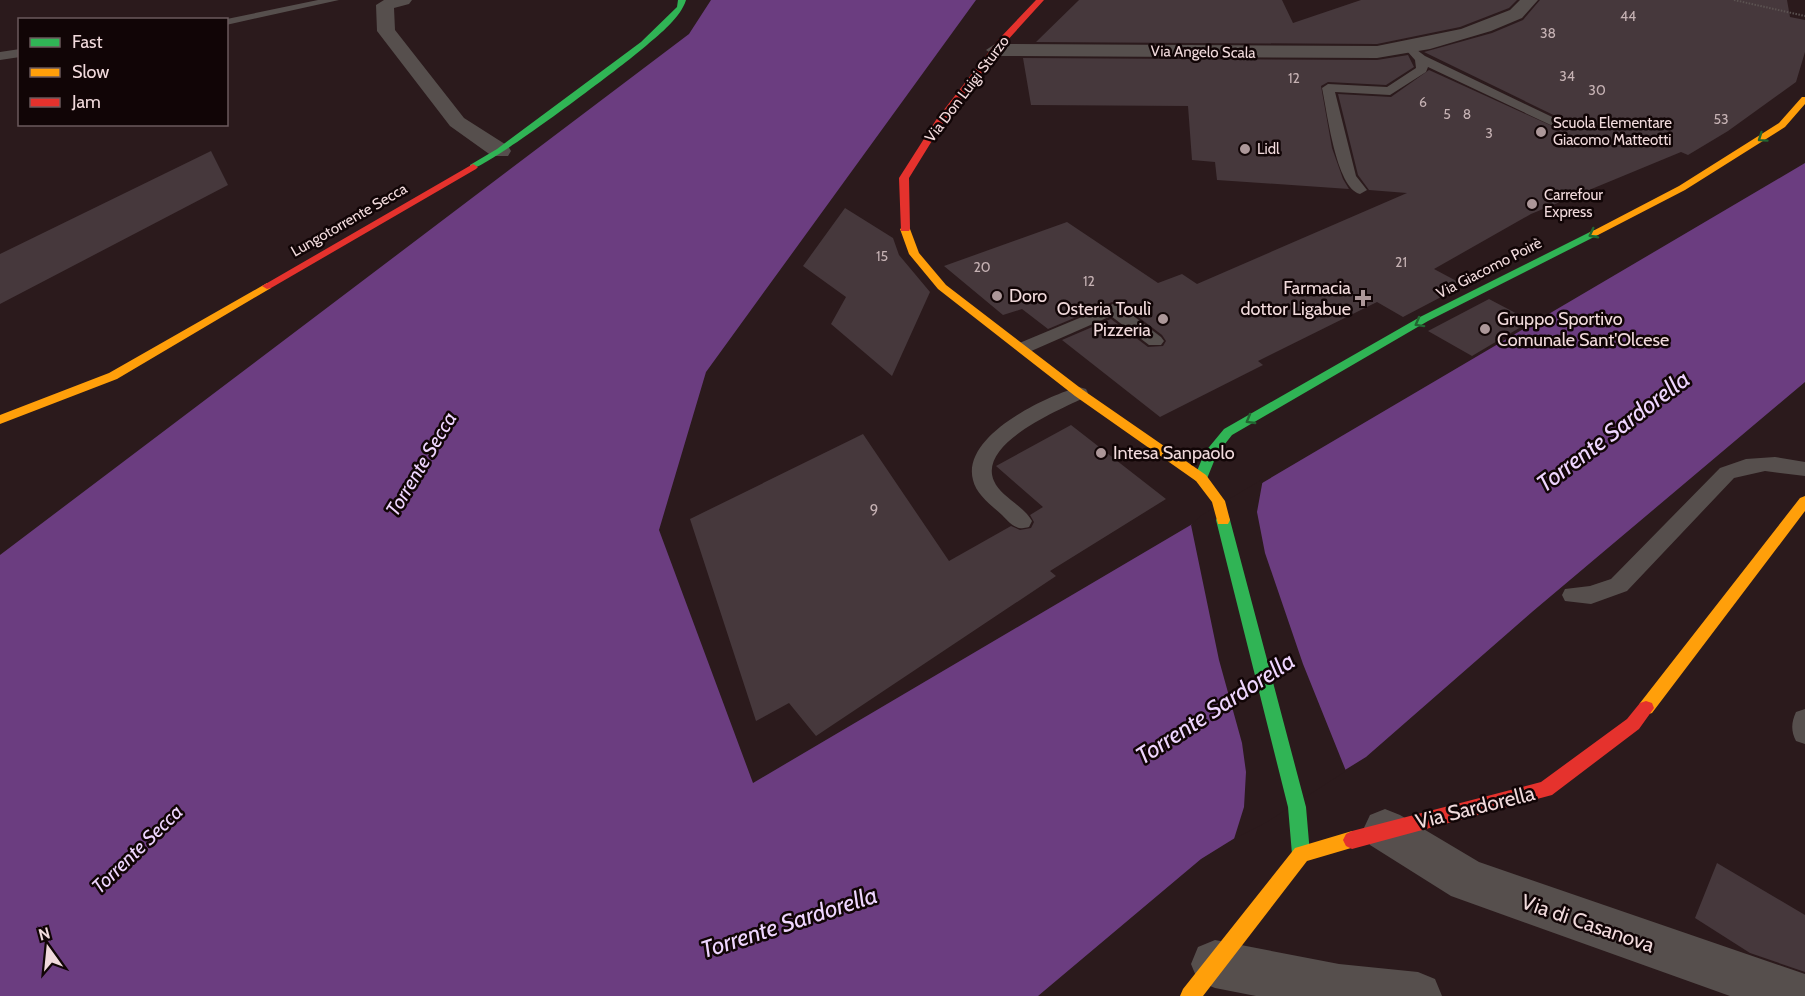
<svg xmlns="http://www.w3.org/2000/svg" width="1805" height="996" font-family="Cabin,sans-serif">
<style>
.water{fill:#6b3d80}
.pier{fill:#2b1a1c}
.building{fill:#46383c}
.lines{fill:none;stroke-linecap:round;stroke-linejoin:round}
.path{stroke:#5b5251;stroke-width:2;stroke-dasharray:1.5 1.5;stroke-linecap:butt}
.lane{fill:#564f4d;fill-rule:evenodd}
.street{fill:#564f4d;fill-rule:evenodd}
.fast{fill:#30b455;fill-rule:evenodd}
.slow{fill:#ff9f0a;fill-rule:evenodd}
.jam{fill:#e5322d;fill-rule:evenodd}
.oneway{stroke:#226531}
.poi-dot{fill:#ac9799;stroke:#110506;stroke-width:2}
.labels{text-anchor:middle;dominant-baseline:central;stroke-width:5;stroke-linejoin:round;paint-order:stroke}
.far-number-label{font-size:14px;fill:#c6b2b4}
.far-street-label{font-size:15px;fill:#f1dadc;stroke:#110506}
.far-poi-label{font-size:15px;fill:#f1dadc;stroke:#110506;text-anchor:start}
.number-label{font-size:15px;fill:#c6b2b4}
.poi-label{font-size:18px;fill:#f1dadc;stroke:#110506;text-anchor:start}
.water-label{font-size:20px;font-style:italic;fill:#efd6ff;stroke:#110506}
.near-street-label{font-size:21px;fill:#f1dadc;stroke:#110506}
.near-water-label{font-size:24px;font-style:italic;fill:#efd6ff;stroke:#110506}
</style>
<rect width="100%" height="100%" fill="#2b1a1c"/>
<path class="water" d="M711 0H976L706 372 659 530 753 783 1805 163V382L1532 612 1366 757 1201 859 1038 996H0V555L689 34Z"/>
<path class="pier" d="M1263 479 1257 512 1265 553 1303 664 1346 771 1267 822 1234 839 1244 807 1246 772 1242 743 1219 660 1191 525 1202 515Z"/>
<path class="building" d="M1079 0H1282L1293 23 1361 0H1517L1509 8 1460 27 1377 44 1036 42Z
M1540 0H1787L1790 17 1805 20V52L1796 82 1728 131 1688 155 1681 152 1531 214 1434 269 1464 285 1403 317 1377 302 1258 361 1263 365 1160 417 1062 340 1111 319 1148 347 1163 346 1166 341 1162 335 1120 303 1112 302 1048 329 1022 309 1003 315 944 266 1067 222 1158 283 1182 274 1197 284 1407 193 1369 190 1358 175 1338 94 1391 97 1429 70 1563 131 1570 127V123L1424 52 1492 33 1523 20Z
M1408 55 1414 67 1386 85 1328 82 1321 86 1332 148 1343 179 1349 189 1217 180 1215 162 1192 160 1188 106 1031 105 1023 58 1377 60Z
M211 151 228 185 0 304V254Z
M845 208 893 238 899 255 930 292 892 376 831 324 846 297 803 266Z
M1489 299 1531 321 1472 356 1428 331Z
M1071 425 1166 499 1050 571 1056 576 816 736 789 703 756 721 690 519 863 434 949 561 1011 526 1020 530 1031 528 1034 522 1030 515 1043 507 996 466Z
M1717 863 1805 915V972L1750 953 1695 918Z"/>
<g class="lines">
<path class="path" d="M1734 0 1805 16"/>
<path class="lane" d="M318 0H339L226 25V20H222Z
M1413 47 1425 56 1569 125 1562 129 1557 128 1428 67 1426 72 1390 95 1335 92 1356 176 1367 190 1360 194C1336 188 1327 111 1322 88L1328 84 1387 87 1416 68 1415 60 1407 51Z
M20 49V57L0 60V52Z
M1113 304 1119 305 1161 337 1164 341 1161 345H1149L1111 316 1029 352 1023 354 1014 348 1017 344Z
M1079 387 1086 389 1088 393 1086 397C1061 409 977 443 994 481 1001 497 1023 505 1032 521L1029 527C1016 531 1011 524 1002 515 992 506 976 494 973 480 961 436 1046 396 1079 387Z
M1775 457 1805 462V476L1765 471 1734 478 1627 591 1591 604 1565 601 1562 595 1565 589 1590 586 1611 579 1720 468 1746 459Z
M1805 709V744L1796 741C1791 731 1791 723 1796 712Z"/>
<path class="street" d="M384 0H412L409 4 394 8 395 30 464 118 508 146 511 151 508 156H492L450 126 377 31 376 5Z
M1520 0H1538L1522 18 1491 31 1430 49 1377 58 995 56 986 50 995 44 1377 46 1461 29 1510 10Z
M1385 809 1400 815 1479 862 1805 974V996H1730L1451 896 1370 845 1363 830 1370 815Z
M1215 940 1339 964 1418 972 1435 979 1442 996H1256L1215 988 1198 981 1191 964 1198 947Z"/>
<path class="fast" d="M678 0H686C681 17 660 34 647 45 628 62 484 171 470 169V165L497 149 641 42 677 7Z
M1594 230 1598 231V235L1428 321 1232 435 1217 454 1206 481H1196L1194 478 1205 452 1224 429 1420 317Z
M1223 515 1228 516 1230 520 1306 807 1310 854 1307 860 1301 863 1295 860 1292 854 1288 807 1216 520 1218 516Z"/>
<path class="slow" d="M1802 97H1805V104L1785 127 1685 190 1598 235H1590L1589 233 1679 186 1779 123Z
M905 226 910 229 919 253 946 285 1083 390 1206 475 1225 501 1230 520 1228 524H1218L1212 502 1196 481 1075 396 938 289 909 254 900 229Z
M267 283 271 284V288L117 379 0 424V415L109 373Z
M1805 496V511L1652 713 1646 715 1640 713 1638 708 1640 703 1800 498Z
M1352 831 1358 834 1361 840 1358 846 1307 861 1203 996H1180L1183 989 1295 848Z"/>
<path class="jam" d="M1036 0H1044L1005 43 943 123 909 178 910 229 909 231H901L899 178 936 120 999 39Z
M473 164 478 167 476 169 271 288 267 289 262 286Z
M1646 701 1652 703 1654 708 1639 729 1552 795 1352 849 1346 846 1343 840 1346 834 1352 831 1541 782 1627 719 1640 703Z"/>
</g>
<defs><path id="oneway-chevron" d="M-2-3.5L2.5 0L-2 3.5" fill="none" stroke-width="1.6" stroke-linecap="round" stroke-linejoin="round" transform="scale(1.5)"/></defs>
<g class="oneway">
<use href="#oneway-chevron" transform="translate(1762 138) rotate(145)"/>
<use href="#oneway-chevron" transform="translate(1593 234) rotate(153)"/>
<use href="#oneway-chevron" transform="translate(1419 323) rotate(151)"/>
<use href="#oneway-chevron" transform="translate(1250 420) rotate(150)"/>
</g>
<g class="poi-dot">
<circle cx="1541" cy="132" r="6"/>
<circle cx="1245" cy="149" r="6"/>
<circle cx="1532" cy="204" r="6"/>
<circle cx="997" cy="296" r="6"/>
<path d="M1360 289h6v6h6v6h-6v6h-6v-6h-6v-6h6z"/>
<circle cx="1163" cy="319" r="6"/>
<circle cx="1485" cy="329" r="6"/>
<circle cx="1101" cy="453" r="6"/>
</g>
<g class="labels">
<g class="far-number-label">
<text x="1628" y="16">44</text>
<text x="1548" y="33">38</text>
<text x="1567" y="76">34</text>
<text x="1294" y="78">12</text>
<text x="1597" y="90">30</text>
<text x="1423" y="102">6</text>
<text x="1447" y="114">5</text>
<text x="1467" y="114">8</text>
<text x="1721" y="119">53</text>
<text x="1489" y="133">3</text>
<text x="882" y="256">15</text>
<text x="1401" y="262">21</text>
<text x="982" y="267">20</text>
<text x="1089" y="281">12</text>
</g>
<g class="far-street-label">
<text transform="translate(1203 52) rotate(1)">Via Angelo Scala</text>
<text transform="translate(967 89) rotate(-53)">Via Don Luigi Sturzo</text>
<text transform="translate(349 220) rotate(-30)">Lungotorrente Secca</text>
<text transform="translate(1489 268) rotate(-27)">Via Giacomo Poirè</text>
</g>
<g class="far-poi-label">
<text x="1553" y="123">Scuola Elementare<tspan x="1553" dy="17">Giacomo Matteotti</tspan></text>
<text x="1257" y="149">Lidl</text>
<text x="1544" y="195">Carrefour<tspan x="1544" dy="17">Express</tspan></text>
</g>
<g class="number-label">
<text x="874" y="510">9</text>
</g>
<g class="poi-label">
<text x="1351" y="288" text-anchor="end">Farmacia<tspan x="1351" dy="21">dottor Ligabue</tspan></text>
<text x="1009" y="296">Doro</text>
<text x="1151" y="309" text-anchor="end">Osteria Toulì<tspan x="1151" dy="21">Pizzeria</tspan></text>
<text x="1497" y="319">Gruppo Sportivo<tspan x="1497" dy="21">Comunale Sant'Olcese</tspan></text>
<text x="1113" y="453">Intesa Sanpaolo</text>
</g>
<g class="water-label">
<text transform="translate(421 464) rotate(-59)">Torrente Secca</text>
<text transform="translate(137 849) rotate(-44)">Torrente Secca</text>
</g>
<g class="near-street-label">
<text transform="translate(1475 807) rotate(-14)">Via Sardorella</text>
<text transform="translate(1588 923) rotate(19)">Via di Casanova</text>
</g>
<g class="near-water-label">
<text transform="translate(1613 431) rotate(-37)">Torrente Sardorella</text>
<text transform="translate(1215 708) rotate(-33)">Torrente Sardorella</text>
<text transform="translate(789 922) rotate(-18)">Torrente Sardorella</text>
</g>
</g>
<rect x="18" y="18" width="210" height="108" fill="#110506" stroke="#6b5a5c" stroke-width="1.5"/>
<rect x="30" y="38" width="30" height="9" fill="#30b455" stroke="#6b5a5c" stroke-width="1.5"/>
<text x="72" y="48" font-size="18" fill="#f1dadc">Fast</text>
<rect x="30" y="68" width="30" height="9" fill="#ff9f0a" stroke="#6b5a5c" stroke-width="1.5"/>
<text x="72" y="78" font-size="18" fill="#f1dadc">Slow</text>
<rect x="30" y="98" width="30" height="9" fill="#e5322d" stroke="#6b5a5c" stroke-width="1.5"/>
<text x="72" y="108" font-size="18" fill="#f1dadc">Jam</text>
<g transform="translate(48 948) rotate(345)" stroke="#110506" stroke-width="4.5" paint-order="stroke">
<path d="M0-4.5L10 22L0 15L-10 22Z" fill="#f1dadc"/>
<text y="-9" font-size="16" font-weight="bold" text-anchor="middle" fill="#f1dadc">N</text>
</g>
</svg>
